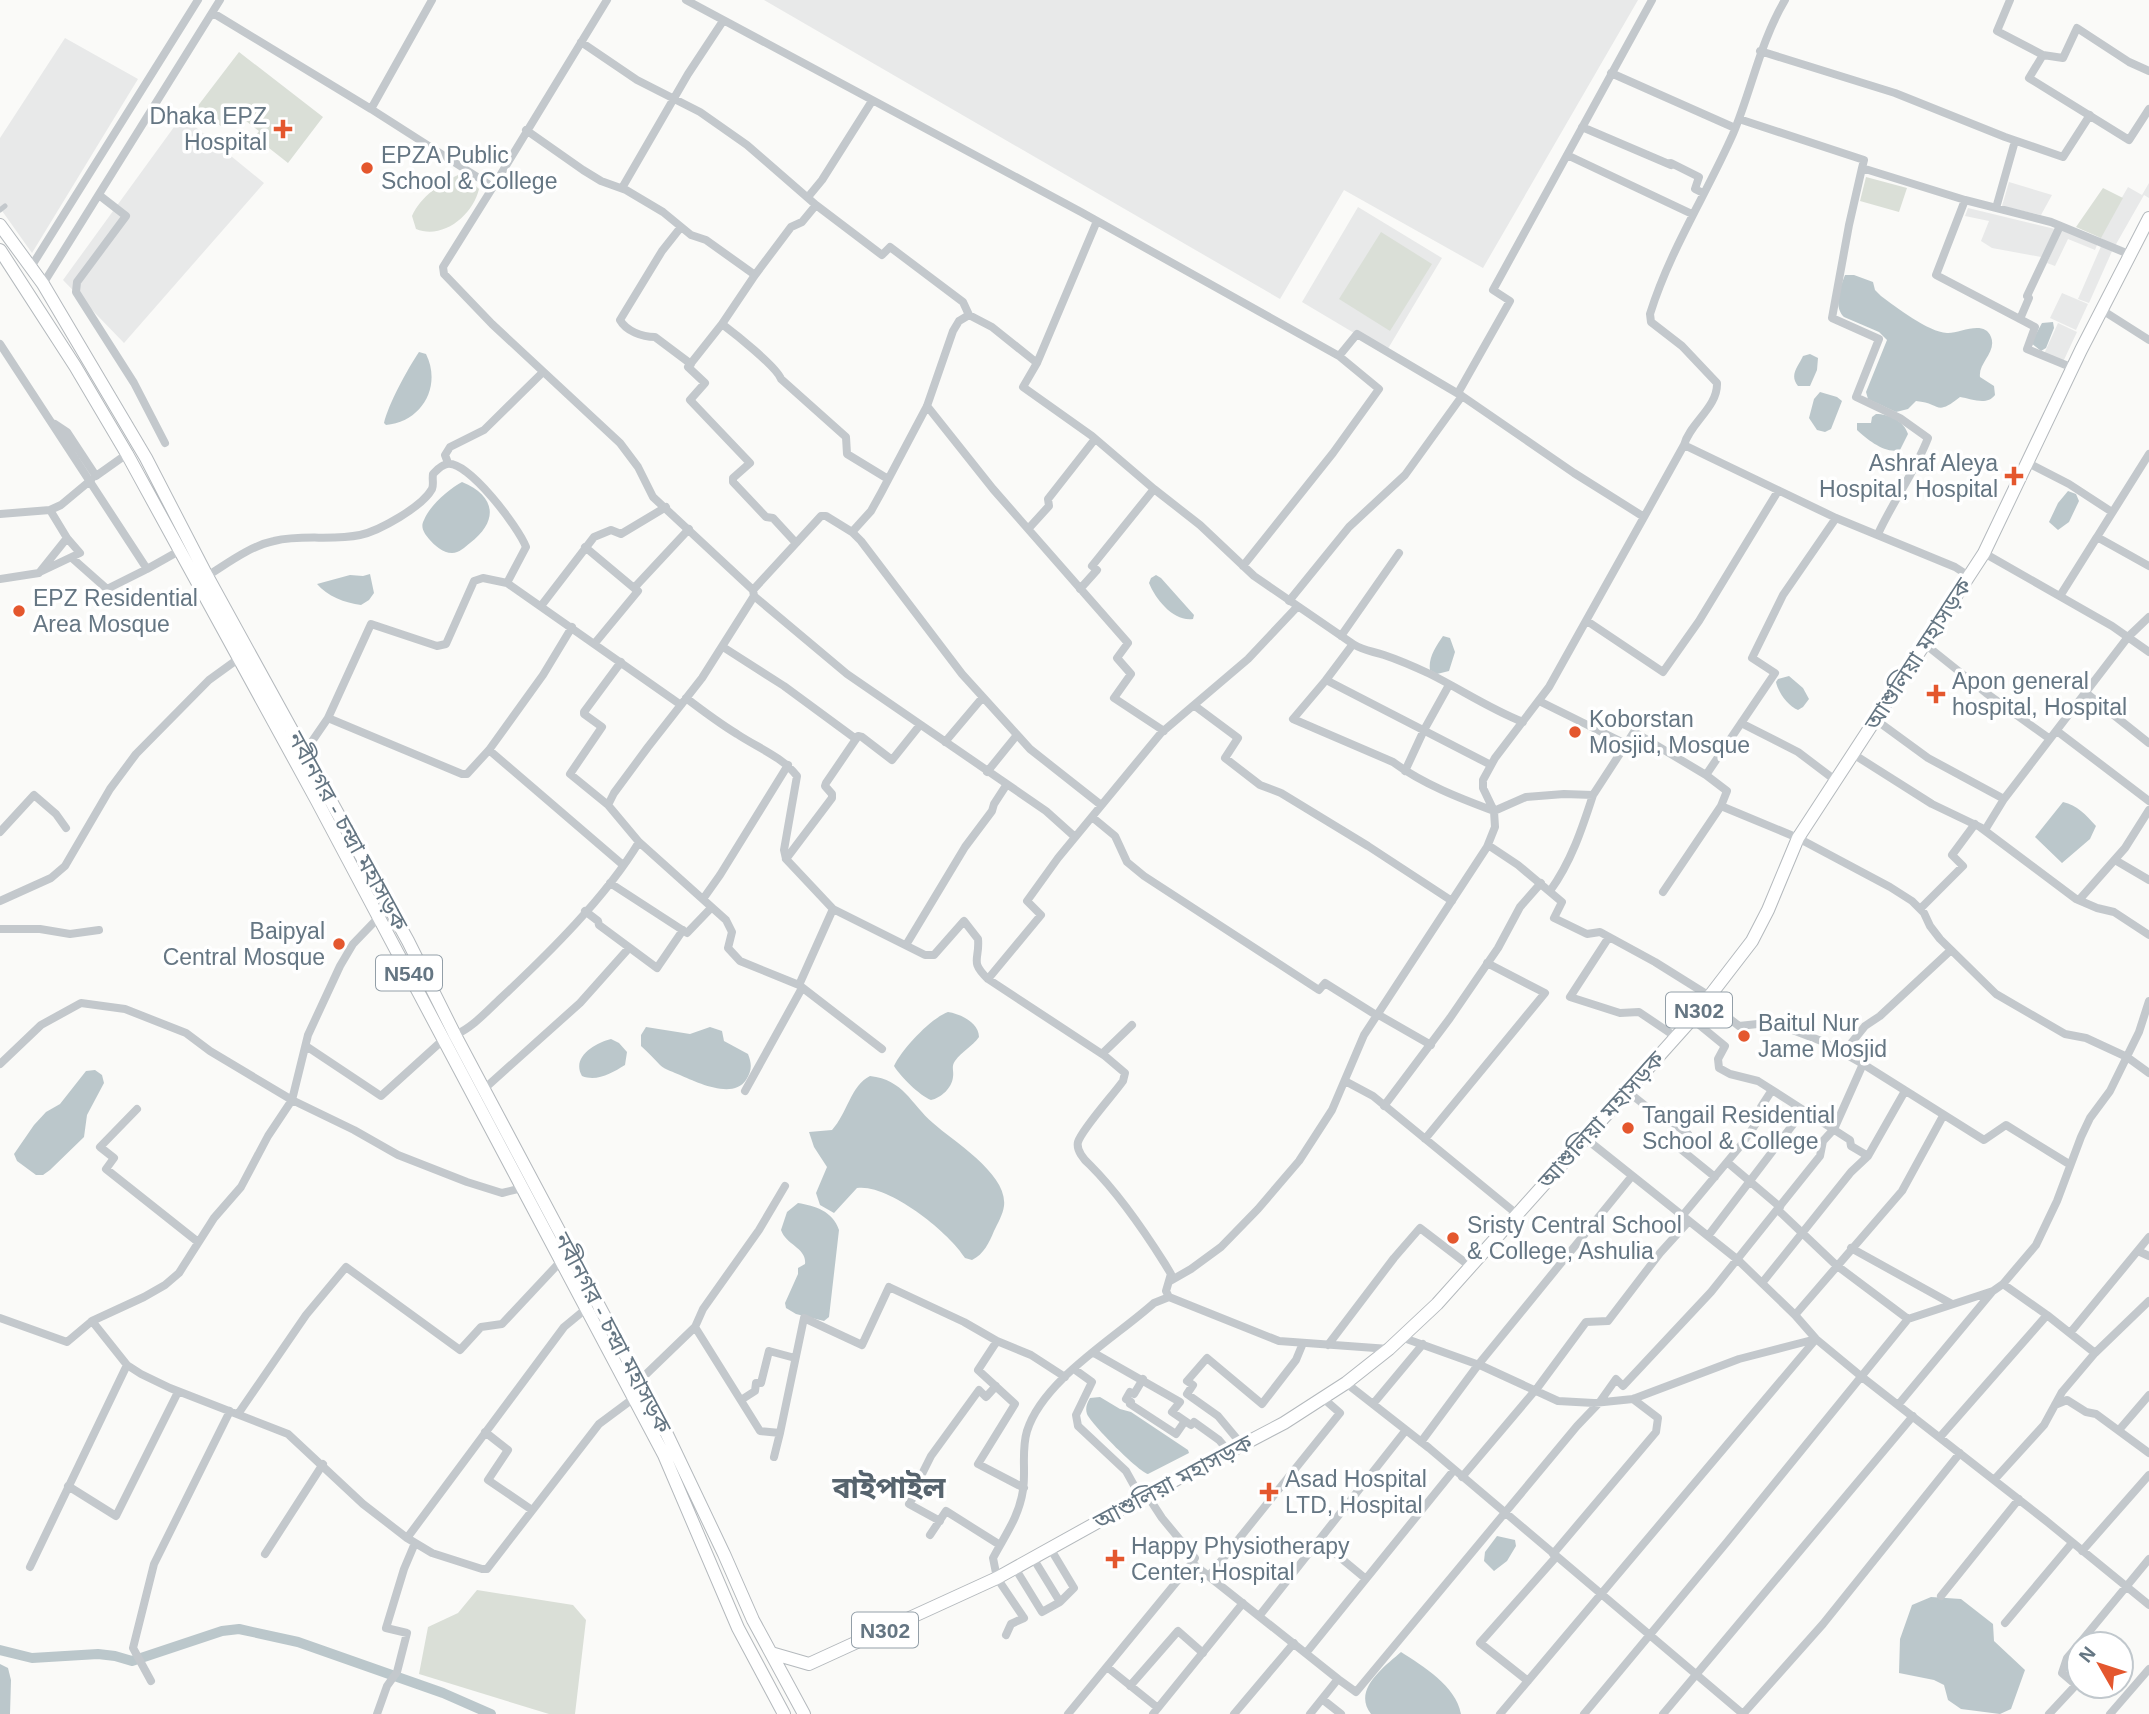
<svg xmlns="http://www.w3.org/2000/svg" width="2149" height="1714" font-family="Helvetica,'Noto Sans Bengali',sans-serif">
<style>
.built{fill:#e8e9e9}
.green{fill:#dadfd7}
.water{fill:#bbc7cb}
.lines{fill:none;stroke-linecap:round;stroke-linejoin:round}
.canal{stroke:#bbc7cb;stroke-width:10}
.trunk-casing{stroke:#b4b9bd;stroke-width:14}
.pedestrian{stroke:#c3c8cc;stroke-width:5}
.minor{stroke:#c3c8cc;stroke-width:8}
.trunk{stroke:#fff;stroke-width:12}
.poi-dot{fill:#e4572e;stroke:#fff;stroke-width:2.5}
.labels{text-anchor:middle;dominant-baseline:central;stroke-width:7;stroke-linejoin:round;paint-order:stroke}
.shield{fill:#fff;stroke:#939fa8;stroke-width:2}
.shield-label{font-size:21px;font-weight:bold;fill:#657683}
.poi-label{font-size:23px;fill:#657683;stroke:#fff;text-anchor:start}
.street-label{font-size:23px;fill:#657683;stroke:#fff}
.district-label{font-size:30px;font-weight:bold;fill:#57646e;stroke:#fff}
</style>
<rect width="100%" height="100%" fill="#fafaf8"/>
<path class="built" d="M764 0H1638L1483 268 1344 190 1280 299Z
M65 38 138 79 32 253 0 208V138Z
M182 116 264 183 124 343 63 280Z
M2009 182 2052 195 2041 215 2002 206Z
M2149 183V198L2144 195 2115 246 2099 237 2128 187 2142 195Z
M1358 207 1442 258 1386 352 1302 302Z
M1968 208 2055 229 2041 257 1992 248 1981 241 1989 221 1965 216Z
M2062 229 2097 245 2095 250 2068 239 2055 266 2047 263Z
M2102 244 2113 249 2089 303 2078 299Z
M2062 293 2088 304 2076 330 2050 318Z
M2058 323 2077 332 2063 362 2044 354Z"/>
<path class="green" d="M239 52 323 117 288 163 255 137 259 131 233 111 221 126 197 107Z
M460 174 465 175 479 189C473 215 443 240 416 229L412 216C421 196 441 183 460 174Z
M1866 177 1907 188 1899 212 1860 201Z
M2103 188 2123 198 2101 238 2076 227Z
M1381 232 1432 264 1390 331 1339 299Z
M477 1590 573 1605 586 1620 575 1714H549L419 1674 428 1627 458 1613Z"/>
<path class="water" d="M1845 275H1854L1873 282 1875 290 1881 296C1896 307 1928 332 1947 333 1959 334 1984 319 1991 337 1997 352 1978 363 1980 377L1994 386 1995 395C1987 406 1972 399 1960 397 1935 417 1941 403 1916 401L1908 409 1896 412 1868 399 1866 392 1887 340 1879 332 1844 317C1833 306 1840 288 1845 275Z
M2053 322 2054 328 2046 348 2041 351 2031 343 2042 323Z
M419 352 426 354C442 386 422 422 386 425L384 423C388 405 408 368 419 352Z
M1810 354 1818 358 1817 370 1810 386H1798C1789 375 1798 367 1803 356Z
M1820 392 1837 397 1842 401 1831 429 1825 432 1817 430 1809 418 1814 399Z
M1876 414C1889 414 1904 421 1908 434L1900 450C1885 454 1868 440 1857 430V423H1871L1872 417Z
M462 482C496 496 499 521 470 543 465 547 459 553 452 553 443 553 434 545 429 539 424 533 420 527 424 520 430 505 449 489 462 482Z
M2068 491 2076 494 2079 501 2069 522 2058 530 2049 522 2058 503Z
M370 574 374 593 369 600 361 605C345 603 327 596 317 584L350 575 363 576Z
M1156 575 1161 578 1194 615 1193 619C1174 622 1156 600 1149 583L1151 578Z
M1443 636 1450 638 1455 652 1449 671 1437 674 1430 670C1428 658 1436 646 1443 636Z
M1789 676 1803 688 1809 699 1803 707 1798 710C1788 706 1778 692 1776 682L1778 679Z
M2063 802C2077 805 2086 815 2096 826L2090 839 2062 863 2035 837Z
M948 1012C961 1014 979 1023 979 1037 972 1047 962 1051 955 1061 951 1067 954 1070 953 1077 952 1088 941 1098 931 1100 919 1095 901 1077 894 1066 902 1049 931 1018 948 1012Z
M646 1027 690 1034 710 1027 722 1031 724 1041 748 1054C752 1064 752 1071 746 1080 733 1100 696 1082 680 1075 674 1072 665 1070 660 1065 654 1059 648 1052 641 1046V1035Z
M611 1039 619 1043 627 1052 625 1065C612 1073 597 1082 582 1076 571 1057 595 1043 611 1039Z
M95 1070 102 1075 104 1083 87 1115 84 1137 50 1170 43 1175H36L17 1161 14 1154 34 1125 46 1112 60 1104 86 1071Z
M870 1076C904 1080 910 1103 933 1123 954 1142 1008 1174 1004 1206 1003 1214 998 1223 994 1231 989 1243 984 1254 972 1260L965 1258C950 1233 888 1183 857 1188L834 1213 820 1205 816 1193 827 1167 814 1147 809 1132 832 1130C847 1114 851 1085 870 1076Z
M798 1203C815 1206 833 1211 839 1230L829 1317 824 1321 796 1314 786 1308 785 1303 798 1274V1268L805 1264C807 1248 786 1245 781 1230L787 1212Z
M1100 1397 1120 1409 1131 1412 1188 1450 1189 1453 1148 1474C1139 1472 1092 1425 1087 1414 1085 1408 1087 1403 1090 1398Z
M1497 1536 1515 1540 1516 1546 1507 1561 1494 1571 1484 1561 1485 1552Z
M1931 1597 1961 1599 1993 1624 1994 1641 2025 1670 2011 1709 2000 1714 1961 1709 1948 1700 1944 1685 1934 1680 1899 1673 1900 1639 1912 1605Z
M1401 1652C1423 1666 1456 1686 1461 1714H1371C1352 1690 1384 1667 1401 1652Z
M0 1664 8 1668 11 1680 10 1714H0Z"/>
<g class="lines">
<path class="canal" d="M0 1650 32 1658 98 1654 115 1656 132 1661 222 1631 239 1629 298 1642 443 1693 491 1714"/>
<g class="trunk-casing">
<path id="trunk" d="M0 225 43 284 146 458 207 576 408 941 455 1035 664 1428 724 1554 753 1620 804 1714
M0 250 75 366 127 454 317 801 664 1455 738 1628 784 1714
M771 1653 809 1664 997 1578 1141 1498 1284 1423 1346 1383 1389 1349 1437 1304 1692 1019 1752 941 1768 910 1798 838 1984 553 2081 350 2149 218"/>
</g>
<path class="pedestrian" d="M0 210 5 206"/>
<path class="minor" d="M686 0 1081 212 1339 356 1357 334 1462 396
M2010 0 1997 31 2043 55 2029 78 2129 140 2149 109
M213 13 371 109 432 0
M581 42 637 80 700 112 747 145 816 205
M1760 51 1895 93 2005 137 2063 157 2090 115
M2043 55 2063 58 2077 28 2129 62 2149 71
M1611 73 1735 128
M371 109 493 187 607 0
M1739 119 1864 160 1862 168
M1582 127 1671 165V163L1699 177 1695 189 1703 193
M526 130 583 170 601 181 626 190 663 212 691 235 706 240 755 275 791 227 802 222 816 205 878 252 882 255 890 247 963 302 969 315
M1567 155 1692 214
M493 187 443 267 444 274 492 324 620 443 638 467 653 497 753 590 821 516H826L852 532 861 541 962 674 1030 749 1101 805
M622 188 688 74 723 21
M99 195 126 216 77 282 76 292 134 383 165 443
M808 197 822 180 872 101
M1965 200 1936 275 2035 327 2027 349 2073 368
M1996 208 2015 141
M681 227 662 251 620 320C626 331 642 337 655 337L691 364
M31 267 198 0
M755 275 722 324C734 333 777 367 781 379L846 437 847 454 888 479
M43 284 220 0
M2102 310 2149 340
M2020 319 2029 298 2027 296 2060 226
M722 324 688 367 705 383 690 400 750 463 733 478V482L766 517 773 518 796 543
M0 344 147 569 179 551
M1037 363 1023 387 1092 436 1154 489 1092 566 1097 570 1080 589
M1458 393 1510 301 1493 290 1652 0
M927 406 993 489 1128 643 1117 658 1131 674 1114 698 1164 731
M55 424 67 432 96 476 127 454
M1684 445C1690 423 1718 407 1717 383L1682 346 1651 322 1650 314C1670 250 1706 195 1733 134 1752 89 1760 42 1785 0
M448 463 445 455 450 447 484 430 543 372
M2028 463 2069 484 2112 512
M1154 489 1200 525 1254 576 1353 644 1326 680 1491 765
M0 514 50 510 61 505 91 480
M1836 518 1783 595 1752 658 1775 673 1706 775 1727 791 1721 806 1798 838 1890 887 1912 901 1924 913 1930 926 1940 939 1996 994 2065 1034 2086 1038 2127 1057 2149 1073
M1029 528 1049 506 1048 499 1095 439
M852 532 871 511 881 493 927 406 953 331 959 321 969 315 992 327 1037 363 1097 221
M1878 534C1893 501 1915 472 1928 438L1900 418 1856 397 1879 339 1832 318 1849 225 1862 168 1965 200 2051 222 2131 255
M2097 537 2149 454
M585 547 634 588
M1984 553 2112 626 2149 652
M72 558 107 589 147 569
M1243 566 1333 453 1379 389 1339 356
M42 571 80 553 67 538
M207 576C228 563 250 546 274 541 302 534 332 541 360 535 379 531 422 507 432 489 434 484 432 480 433 474 437 470 441 465 447 464 468 460 519 528 526 547L507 583 681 705
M0 579 39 573 67 538 50 510
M753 590 754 596 702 678 648 747 614 793 608 805 639 842 726 920 732 932 728 948 740 961 799 985 833 909 925 955H934L964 921 978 939C980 960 969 961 988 979L1105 1056 1125 1073 1123 1081C1114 1094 1082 1129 1078 1142 1076 1150 1084 1160 1090 1165 1119 1194 1143 1229 1165 1264L1171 1274 1166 1291 1169 1297
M754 596 847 674 1046 811 1075 837
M2060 596 2097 537 2149 566
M1289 601 1349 527 1405 475 1462 396 1574 473 1644 517 1684 445 1836 518 1955 567 1969 576
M541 606 594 537 611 530 621 534 666 507
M1587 621 1663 672 1699 621 1778 491
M1341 636 1399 553
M595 643 638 591 634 588 689 529
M1353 644C1364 651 1372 651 1384 655 1399 660 1415 667 1430 674 1462 690 1490 709 1523 722
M1926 645 1986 693 2050 739
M723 647 784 686 856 739 826 783 825 786 832 794V798L786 859
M1326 680 1293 719 1393 762C1423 784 1459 798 1494 811L1526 797 1564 794 1593 795 1634 732 1706 775
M2086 693 2149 743
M686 698C703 711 719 723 737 734 758 748 781 756 797 776L784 850 786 859 833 909
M1539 701 1626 744
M1195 706 1238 738 1225 758 1260 785 1281 793 1368 846 1452 901
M328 718 371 624 437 646 446 644 474 581 483 578 507 583
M1876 720 1928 758 2004 799
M1741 723 1798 752 1835 780
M2057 731 2149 801
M856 739 858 736 862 737 892 760 920 725
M945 742 983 697
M489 750 623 865
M304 753 328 718 462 774H467L489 750 543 675 572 627
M1853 754 1932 804 1980 827 2076 899 2097 908 2114 912 2149 935
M1405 771 1424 730 1449 685
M987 772 1017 735
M608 805 570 774 602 727 584 714V712L621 662
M1092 817 1115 836 1127 862 1144 876 1319 990 1325 983 1376 1015
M1985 830 2004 799 2128 637 2149 617
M0 832 34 795 56 814 66 828
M1488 845 1518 865 1562 902 1554 918 1587 934 1600 932 1655 962 1711 997
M2115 860 2149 880
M610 883 687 933 711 908
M1550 891C1571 862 1582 829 1593 795
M1663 892 1721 806
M703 899 720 875 788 765
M2079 900 2125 848 2149 810
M0 901 51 878 65 866 110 789 136 754 209 680 238 659
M1920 909 1963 866 1952 855 1975 824
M585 911 598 921 599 925 657 968 683 930
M0 929H40L70 934 99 930
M1609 937 1570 997 1620 1013 1639 1012 1676 1037
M906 945 965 847 992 811 994 804 1007 784
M988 979 1041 915 1027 901 1058 858 1161 733 1248 659 1297 607
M799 985 882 1049
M1707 1001 1739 1026 1767 1023 1782 1026 1824 1042 1863 1064 1984 1140 2006 1125 2069 1164
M1377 1014 1431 1045
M1692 1019 1725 1046 1718 1059 1719 1068 1730 1074 1758 1081 1850 1140 1851 1146 1868 1156
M455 1035C473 1027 487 1011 501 998 548 954 606 897 639 842
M306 1046 381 1096 444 1039
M1844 1052 1865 1026 1880 1016 1951 950
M1102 1054 1132 1025
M0 1064 41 1025 81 1003 125 1009 186 1033 210 1051 292 1100 354 1130 398 1155 467 1182 502 1193 522 1188
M1345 1081 1373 1096 1518 1215
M484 1089 580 1003 629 948
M745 1091 802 988
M1627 1091 1662 1119 1664 1116 1688 1134 1678 1147 1715 1177
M1384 1106 1450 1018 1498 948 1520 907 1541 883
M137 1109 100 1147 114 1158 106 1169 198 1242
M1585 1138 1738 1260 1795 1315 1816 1339 1862 1377 2045 1520 2149 1605
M1425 1139 1545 993 1487 963
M1727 1162 1780 1207
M1778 1210 1836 1265 1908 1319
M1683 1215 1742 1144 1757 1122 1761 1107 1772 1090
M1708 1236 1804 1110
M1851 1248 1952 1304
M2138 1251 2149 1256
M1170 1281 1191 1269 1221 1247 1258 1209 1299 1161 1332 1110 1364 1035 1487 847 1495 827 1494 811 1483 788V780L1495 758 1549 687 1644 517
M1762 1283 1851 1172 1868 1156 1905 1091
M2003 1284 2036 1245 2057 1201 2081 1137 2090 1118 2110 1091 2139 1032 2149 1001
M1795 1315 1902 1191 1943 1116
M0 1318 67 1342 92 1321 127 1365 141 1374 170 1388 288 1434 363 1504 407 1538 432 1553 482 1569H487L599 1424 634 1398
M92 1321 144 1297 165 1285 179 1273 214 1218 241 1187 268 1136 292 1100 308 1035 340 966 353 944 379 917
M695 1327 703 1309 759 1230 785 1186
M2070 1333 2149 1237
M1401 1337 1482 1366 1558 1401 1594 1403 1633 1399 1739 1359 1816 1339
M997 1341 978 1370 1015 1404 978 1464 1024 1488
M1328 1345 1394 1258 1420 1228 1471 1267
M1094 1353 1180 1402 1172 1412 1191 1425 1194 1422 1219 1440 1230 1453
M1074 1369 1092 1382 1076 1415 1078 1426 1126 1471 1141 1498
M1143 1379 1134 1394 1130 1392 1126 1399 1131 1402 1130 1404 1176 1434 1185 1421
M639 1381 695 1327 760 1431 780 1433 804 1318 862 1345 889 1287 964 1322 997 1341 1031 1355 1065 1377
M1346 1383 1429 1448 1743 1714 1823 1624 1960 1453
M741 1400 755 1391 756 1383H761L769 1351 795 1358
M1373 1404 1423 1344
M1898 1405 1992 1292
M2055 1405 2067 1400 2086 1412 2096 1414 2149 1453
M238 1414 306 1315 346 1267 460 1350 481 1327 502 1324 561 1261
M2119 1430 2149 1395
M485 1432 508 1450 488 1480 532 1510
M1940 1437 2047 1315
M1421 1442 1478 1365 1632 1176
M1243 1446 1218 1416 1187 1394 1193 1385 1187 1381 1207 1358 1262 1404 1296 1360 1303 1343
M774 1457 780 1433
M1462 1477 1538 1387 1586 1322 1608 1321 1660 1253 1689 1221
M1994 1480 2044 1425 2062 1392 2095 1353 2149 1301
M68 1486 116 1516 178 1392
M1147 1495 1162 1518 1195 1558 1192 1563
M940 1521 909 1504 921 1485 918 1482 931 1456 979 1390 986 1397 996 1386
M930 1535 946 1511 1000 1545
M407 1538 564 1327 587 1308
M1319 1540 1366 1579
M1050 1548 1074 1588 1060 1602
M2082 1551 2149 1475
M265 1554 323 1464
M1553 1554 1656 1432 1658 1418 1633 1399
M30 1567 127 1365
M1015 1568 1042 1612 1060 1602 1033 1558
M1209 1576 1340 1413 1324 1399
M1941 1596 2019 1499
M1260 1615 1406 1430
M2005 1623 2072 1543
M1006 1635 1011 1624 1024 1618 997 1578 993 1558C1005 1535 1019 1517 1023 1490 1026 1470 1021 1451 1027 1431 1043 1380 1115 1338 1154 1303L1169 1297 1279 1341 1389 1349
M2079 1644 2149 1559
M1306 1653 1454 1470
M1107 1667 1158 1708
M151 1681 133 1648 154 1564 230 1411
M1528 1681 1480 1643 1556 1557
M1130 1686 1178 1631 1203 1653
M1322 1699 1341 1714
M377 1714 387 1686 397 1672 407 1633 386 1628 404 1569 415 1543
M1068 1714 1192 1563 1338 1679
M1153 1714 1243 1603
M1234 1714 1294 1643
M1310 1714 1338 1679 1356 1692 1577 1426 1599 1403 1616 1379 1623 1386 1711 1292 1820 1156 1823 1141 1834 1129 1863 1064
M1500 1714 1816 1339
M1584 1714 1727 1542 1908 1319 1993 1291 2003 1284 2047 1315 2095 1353
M1663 1714 1913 1416
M2049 1714 2076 1685 2062 1673 2067 1658 2079 1644
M2110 1714 2149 1669"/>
<use href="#trunk" class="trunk"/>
</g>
<g class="poi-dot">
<path d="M279.5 118.5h7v7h7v7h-7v7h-7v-7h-7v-7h7z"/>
<circle cx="367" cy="168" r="7"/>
<path d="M2010.5 465.5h7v7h7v7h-7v7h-7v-7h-7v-7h7z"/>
<circle cx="19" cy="611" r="7"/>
<path d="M1932.5 683.5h7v7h7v7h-7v7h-7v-7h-7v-7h7z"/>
<circle cx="1575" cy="732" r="7"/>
<circle cx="339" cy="944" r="7"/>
<circle cx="1744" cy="1036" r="7"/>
<circle cx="1628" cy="1128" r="7"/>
<circle cx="1453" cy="1238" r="7"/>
<path d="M1265.5 1481.5h7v7h7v7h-7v7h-7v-7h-7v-7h7z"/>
<path d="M1111.5 1548.5h7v7h7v7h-7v7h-7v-7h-7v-7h7z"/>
</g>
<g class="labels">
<g class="shield">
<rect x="376" y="955.5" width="66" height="35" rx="5"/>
<rect x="1666" y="992.5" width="66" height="35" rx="5"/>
<rect x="852" y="1612.5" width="66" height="35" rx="5"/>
</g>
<g class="shield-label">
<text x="409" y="973">N540</text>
<text x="1699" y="1010">N302</text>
<text x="885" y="1630">N302</text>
</g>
<g class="poi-label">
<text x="267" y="116" text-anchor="end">Dhaka EPZ<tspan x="267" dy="26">Hospital</tspan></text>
<text x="381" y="155">EPZA Public<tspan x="381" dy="26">School &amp; College</tspan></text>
<text x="1998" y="463" text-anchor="end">Ashraf Aleya<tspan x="1998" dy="26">Hospital, Hospital</tspan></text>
<text x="33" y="598">EPZ Residential<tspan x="33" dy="26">Area Mosque</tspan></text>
<text x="1952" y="681">Apon general<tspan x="1952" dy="26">hospital, Hospital</tspan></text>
<text x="1589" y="719">Koborstan<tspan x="1589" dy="26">Mosjid, Mosque</tspan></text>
<text x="325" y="931" text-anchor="end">Baipyal<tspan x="325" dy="26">Central Mosque</tspan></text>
<text x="1758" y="1023">Baitul Nur<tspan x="1758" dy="26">Jame Mosjid</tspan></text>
<text x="1642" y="1115">Tangail Residential<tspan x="1642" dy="26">School &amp; College</tspan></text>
<text x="1467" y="1225">Sristy Central School<tspan x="1467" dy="26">&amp; College, Ashulia</tspan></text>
<text x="1285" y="1479">Asad Hospital<tspan x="1285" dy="26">LTD, Hospital</tspan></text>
<text x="1131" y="1546">Happy Physiotherapy<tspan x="1131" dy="26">Center, Hospital</tspan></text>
</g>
<g class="street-label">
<text transform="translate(1918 654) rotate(-57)">আশুলিয়া মহাসড়ক</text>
<text transform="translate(348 831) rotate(61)">নবীনগর - চন্দ্রা মহাসড়ক</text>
<text transform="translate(1601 1120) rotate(-48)">আশুলিয়া মহাসড়ক</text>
<text transform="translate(613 1333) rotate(62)">নবীনগর - চন্দ্রা মহাসড়ক</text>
<text transform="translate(1173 1482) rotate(-28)">আশুলিয়া মহাসড়ক</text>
</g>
<g class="district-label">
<text x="889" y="1487">বাইপাইল</text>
</g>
</g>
<g transform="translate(2100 1665) rotate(309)"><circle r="33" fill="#ffffff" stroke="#c1c8cd" stroke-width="2"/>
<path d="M0-5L12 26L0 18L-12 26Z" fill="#e4572e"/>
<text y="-10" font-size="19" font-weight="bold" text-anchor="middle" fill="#657683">N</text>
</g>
</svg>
